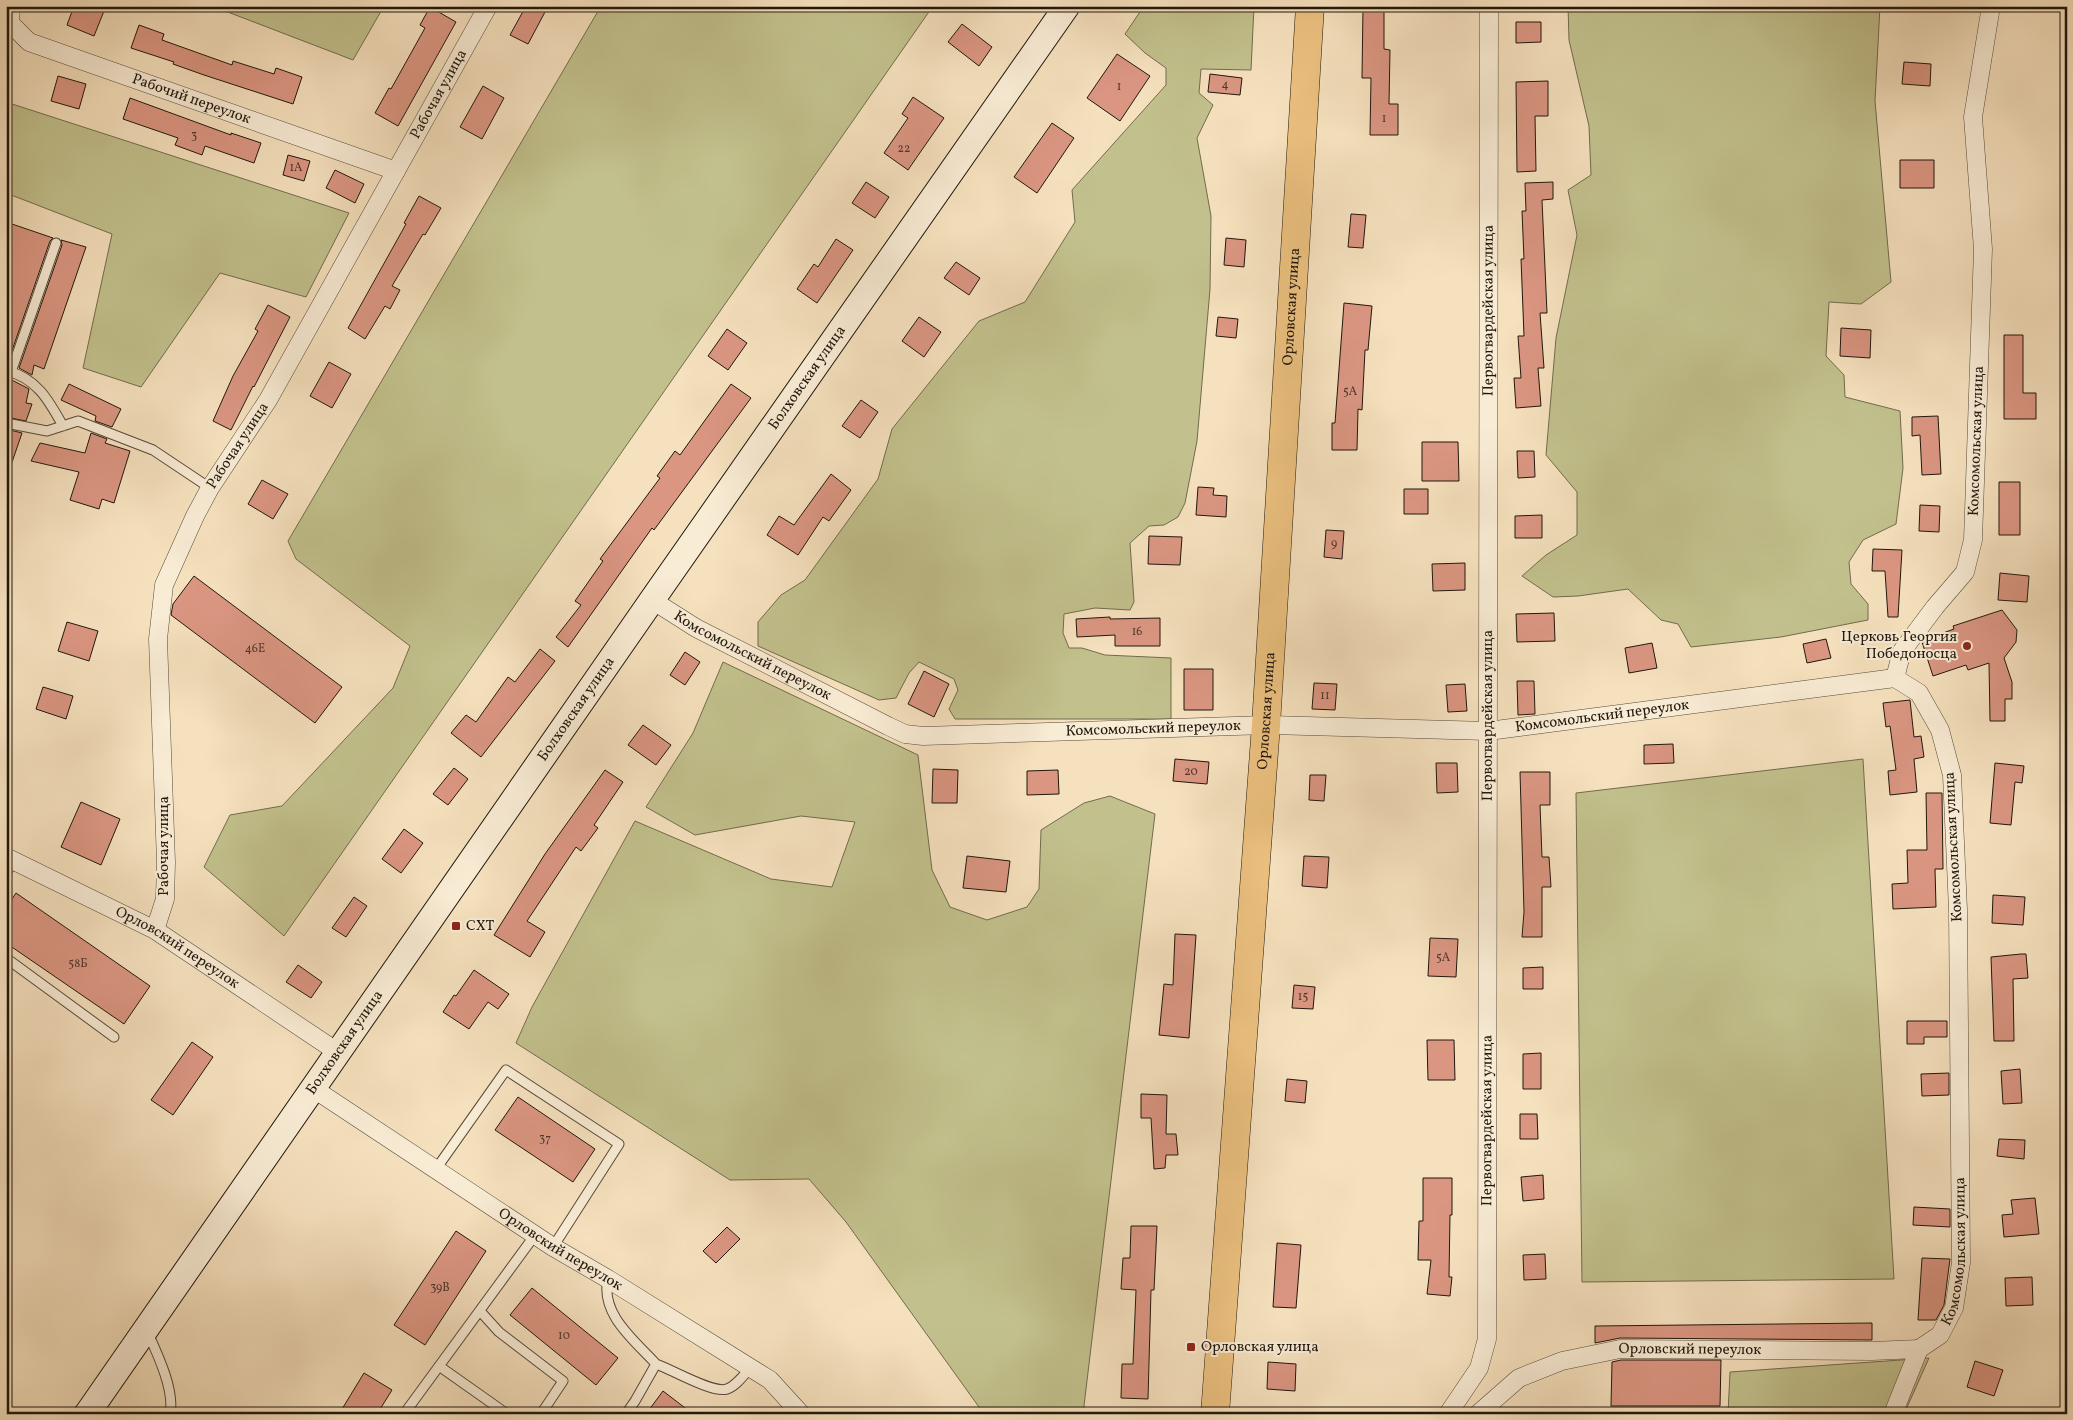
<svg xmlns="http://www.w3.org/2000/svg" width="2073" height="1420" font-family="Vollkorn,serif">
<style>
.green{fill:#c2c18d;stroke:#716c4d}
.building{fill:#db9682;stroke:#20170d}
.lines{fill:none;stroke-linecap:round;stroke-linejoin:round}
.service-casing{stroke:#564a39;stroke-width:11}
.minor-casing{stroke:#564a39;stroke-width:19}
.secondary-casing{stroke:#20170d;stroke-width:27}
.primary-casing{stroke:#20170d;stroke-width:29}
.service{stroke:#f9ecd5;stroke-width:9}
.minor{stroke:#f9ecd5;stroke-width:18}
.secondary{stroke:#f9ecd5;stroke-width:25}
.primary{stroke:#ebc07f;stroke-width:28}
.poi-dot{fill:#8f2418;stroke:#f9ecd5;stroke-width:2}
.labels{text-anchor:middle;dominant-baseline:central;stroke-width:4;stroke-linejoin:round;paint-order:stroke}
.number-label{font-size:12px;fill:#4f372a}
.street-label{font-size:15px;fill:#20170d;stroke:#f9ecd5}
.poi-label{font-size:15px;fill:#20170d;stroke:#f9ecd5;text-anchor:start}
</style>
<rect width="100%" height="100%" fill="#f6e1be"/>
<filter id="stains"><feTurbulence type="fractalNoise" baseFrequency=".004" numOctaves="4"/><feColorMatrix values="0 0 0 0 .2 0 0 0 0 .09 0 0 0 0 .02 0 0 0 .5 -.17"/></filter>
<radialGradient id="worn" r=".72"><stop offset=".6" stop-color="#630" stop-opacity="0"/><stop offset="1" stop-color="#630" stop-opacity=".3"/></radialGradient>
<path class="green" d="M212 6H384L353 60Z
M601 6H933L284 936 204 867 230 815 282 806 393 688 410 646 296 559 288 541Z
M1144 6H1254L1251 70 1201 69 1199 93 1213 105 1197 138 1211 216 1210 289 1197 441 1185 503 1178 517 1164 525 1149 526 1130 543 1134 602 1130 610 1095 608 1064 614 1063 633 1069 648H1082L1105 655 1171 658V719H955L949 709 958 690 954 679 919 662 909 673 896 698 879 700 758 646V622L781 595 805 580 878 479 892 429 979 321 1025 302 1075 222 1072 190 1166 85V68L1145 53 1125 34Z
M1568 6H1880L1875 101 1891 282 1861 304 1829 302 1826 356 1844 375 1845 397 1900 411 1903 468 1896 524 1863 540 1849 562 1851 584 1868 604V620L1781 637 1691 647 1678 624 1661 620 1628 589 1578 596 1553 597 1522 576 1546 555 1577 535V492L1546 455 1556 338 1577 235 1568 190 1591 175 1589 126 1569 40Z
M6 102 349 213 306 297 220 273 141 387 83 368 112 234 6 193Z
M723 662 918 755 932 870 950 907 987 920 1027 907 1039 889 1041 830 1084 803 1110 796 1155 814 1083 1414H984L846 1222 809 1179 730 1180 516 1043 532 1007 635 821 771 879 832 887 855 822 801 816 695 835 646 807 693 733Z
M1863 759 1894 1279 1582 1282 1576 793Z
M1929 1358 1904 1414H1728L1730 1372Z"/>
<path class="building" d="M74 6H106L94 36 67 25Z
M526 6H534L545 12 528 44 510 35Z
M1363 6H1384V49L1390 50 1389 104H1398V135H1370L1371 78H1362Z
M430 7 456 22 398 126 375 113 389 88 391 89 425 28 420 25Z
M1516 22H1541V42L1516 43Z
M962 24 992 47 979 66 948 42Z
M139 25 164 34 162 40 232 65 233 61 274 74 276 68 302 77 293 104 204 75 173 64 174 62 131 48Z
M1117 54 1150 76 1120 121 1087 98Z
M1904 62 1931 64 1930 86 1902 84Z
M1210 74 1242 78 1240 95 1208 92Z
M58 76 86 84 79 109 51 101Z
M1548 81V116H1535L1536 171 1517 172 1516 82Z
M483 86 504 98 482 139 460 127Z
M913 97 944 118 908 170 884 153 908 118 902 114Z
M130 98 231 135V133L261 143 254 163 205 146 202 155 175 145 178 138 123 119Z
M1052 123 1074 138 1037 193 1014 177Z
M288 155 310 161 304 181 283 175Z
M1900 160H1934V188H1900Z
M335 170 364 184 355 203 326 188Z
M866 182 889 197 875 218 852 203Z
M1553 182V199L1542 200 1547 313H1540L1544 368H1538L1541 406 1516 408 1514 378H1521L1518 336H1524L1521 259H1524L1522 211H1526L1525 183Z
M419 196 441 208 425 235 423 234 392 286 400 290 390 309 385 306 365 339 348 328 406 224 404 223Z
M1351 214 1366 215 1363 248 1348 247Z
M12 224 53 238 50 241 7 365 6 242Z
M1226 238 1246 240 1244 267 1224 265Z
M836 239 853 250 817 303 797 289 814 264 818 267Z
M61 240 86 247 44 369 34 365 32 375 19 368 62 245Z
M956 262 980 278 969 295 944 278Z
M1344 303 1372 306 1368 350H1365L1362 410 1358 409 1357 450H1332V423H1335Z
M268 305 290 317 254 387 253 386 231 430 213 421 233 376 258 331 255 329Z
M919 317 941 332 924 357 902 341Z
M1218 317 1238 319 1236 338 1216 336Z
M1841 328 1871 330 1870 358 1840 356Z
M727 329 747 343 728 370 708 356Z
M2004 335H2023V393H2036V419H2004Z
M329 362 351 374 332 408 310 396Z
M6 377 29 389 26 403 32 404 26 421 6 417Z
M69 384 121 409 112 427 95 421 96 416 61 400Z
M731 384 751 398 654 530 652 528 568 647 556 637 581 605 575 601 603 561 600 559 660 478 657 476 675 451 680 455Z
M861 400 878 412 860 438 842 426Z
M1938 416 1941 474 1922 475 1920 435 1912 436V417Z
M6 429 22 433 9 471H6Z
M91 433 107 439 105 443 130 451 114 503 102 499 99 509 70 500 79 472 31 461 40 443 85 453Z
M1422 442H1458L1459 481H1422Z
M1517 451H1534L1535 477 1518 478Z
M831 474 851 490 829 521 823 517 798 555 767 535 779 516 794 525Z
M262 480 288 494 273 519 248 504Z
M1999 482H2020V535H1999Z
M1198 487 1214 488 1213 495 1227 496 1226 517 1196 515Z
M1404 489H1428V514H1404Z
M1920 505 1940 506 1939 532 1919 531Z
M1542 515V538H1515V516Z
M1326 530 1344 531 1342 559 1324 557Z
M1149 536 1182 537 1180 565 1148 564Z
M1873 549 1902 550 1898 617H1888L1885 571H1872Z
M1465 563V590L1433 591 1432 564Z
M2000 573 2029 576 2027 602 1998 600Z
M194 576 342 687 315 723 171 615 173 604Z
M2002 610 2017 630 2016 642 2004 658 2012 682V699H2005V721H1990L1989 663 1968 670 1966 665 1933 676 1922 642 1924 640 1954 629 1953 626Z
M1554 613 1555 641 1517 642 1516 614Z
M1110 617V619L1160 618V646H1115V635L1077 637 1076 619Z
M67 622 98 631 89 661 58 651Z
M1826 639 1831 658 1807 663 1803 644Z
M1652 643 1657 668 1629 673 1625 648Z
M540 649 555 661 481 757 451 733 466 715 476 722 508 677 515 682Z
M685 652 700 662 685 685 670 675Z
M1184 669H1213V710H1184Z
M924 671 949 684 934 717 908 704Z
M1517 681H1534L1535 714 1518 715Z
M1314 683 1337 684 1335 710 1312 709Z
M1465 684 1467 711 1448 712 1446 685Z
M43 687 73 696 66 719 36 709Z
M1910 700 1914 737 1921 736 1924 757 1914 759 1917 792 1890 795 1888 771 1896 770 1890 726 1886 727 1883 703Z
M643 725 671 745 656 765 628 745Z
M1673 744 1674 763 1644 764V745Z
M1175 759 1209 762 1207 784 1173 781Z
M1436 763H1457L1458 792 1437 793Z
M1995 763 2024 766 2022 783 2015 782 2011 825 1990 823Z
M454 768 468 779 448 805 433 794Z
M933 769 958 770 957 803H932Z
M605 770 623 782 594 825 598 828 581 851 576 847 527 921 545 932 530 957 494 935 545 854Z
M1058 770 1059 794 1027 795V771Z
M1520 772H1550V805H1540L1542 857H1549L1551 887H1542V937H1522L1524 912Z
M1310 775H1326L1324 801 1309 800Z
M1926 793H1942L1943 869H1935L1936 907 1893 909 1892 884 1908 883 1907 850H1927Z
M81 802 120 819 101 865 61 847Z
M404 829 423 843 401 873 382 859Z
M967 856 1010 861 1006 892 963 888Z
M1304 856 1329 857 1327 888 1302 886Z
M16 893 150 986 124 1024 6 943V908Z
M1993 895 2025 897 2023 925 1992 923Z
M354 897 367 906 346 937 332 928Z
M1175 934 1196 935 1189 1038 1159 1035 1164 984 1173 985Z
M1430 938 1458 939 1456 977 1428 976Z
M2021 954H2026L2028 978 2013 979 2014 1041H1994L1991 957Z
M298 965 322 982 311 998 286 982Z
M1543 967V989H1523V968Z
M474 970 509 994 498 1009 488 1002 469 1029 443 1012 454 995 456 996Z
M1294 985 1315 987 1313 1009 1292 1008Z
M1907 1021H1947V1037H1924V1044H1907Z
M1427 1040H1454L1455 1080H1428Z
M192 1042 213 1057 173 1115 151 1100Z
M1541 1053V1089H1523V1054Z
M2020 1069 2022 1103 2003 1104 2001 1071Z
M1949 1073V1095L1922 1096 1921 1074Z
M1287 1079 1307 1081 1305 1103 1285 1101Z
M1141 1094 1167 1095 1166 1134H1176L1178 1155H1166L1165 1168 1154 1169 1151 1118H1141Z
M518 1097 595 1149 573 1182 495 1130Z
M1520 1114H1537L1538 1139H1520Z
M1999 1139 2025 1140 2024 1159 1997 1156Z
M1543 1175 1544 1199 1523 1201 1521 1177Z
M1423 1178H1452V1215H1450L1449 1277H1452L1450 1296 1427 1294 1431 1260H1418L1419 1221H1423Z
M2035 1198 2039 1234 2004 1237 2002 1215 2013 1214 2011 1200Z
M1914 1207 1950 1209V1227L1913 1225Z
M1131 1226H1157L1154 1290H1151L1148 1399 1121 1398 1122 1364H1133L1136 1290 1121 1289 1123 1258H1130Z
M727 1227 740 1239 716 1263 703 1251Z
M456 1231 486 1251 425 1345 394 1325Z
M1277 1243 1301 1245 1296 1308 1273 1307Z
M1545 1254 1546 1279 1524 1280 1523 1255Z
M1922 1258 1950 1259 1944 1305 1936 1320H1918Z
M2032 1277 2033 1305 2006 1306 2005 1278Z
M532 1288 618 1358 596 1385 510 1315Z
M1872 1323V1340L1620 1338 1595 1343V1326Z
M1621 1360H1721L1720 1406H1611L1612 1362Z
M1975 1361 2003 1370 1994 1396 1967 1387Z
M1268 1362 1296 1364 1295 1391 1267 1389Z
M364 1373 392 1390 377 1414H339Z
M663 1391 693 1414H646Z"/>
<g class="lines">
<g class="service-casing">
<path id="service" d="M7 371C37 378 49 401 63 426
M11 372 56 243
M6 423 47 431 78 421 153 450 210 488
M6 873 14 861
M6 958 114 1037
M436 1169 506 1070 619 1144 553 1247
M608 1279C600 1314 634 1340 656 1364L635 1401 626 1414
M480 1311 499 1332 563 1381 541 1414
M147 1331C157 1353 175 1390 170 1414
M656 1364C671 1369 713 1394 727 1389 736 1386 744 1375 750 1368
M439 1366 507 1414
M404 1414 535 1235"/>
</g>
<g class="minor-casing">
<g id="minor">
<path id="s1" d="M11 6 10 23 29 42 396 171"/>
<path id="s2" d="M652 600 696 628 888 726 905 734 923 736 1266 725 1488 731 1895 678"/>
<path id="s3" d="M1895 678 1902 651 1935 607 1965 572 1973 540 1983 249 1973 117 1991 6"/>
<path id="s4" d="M6 857 155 930 339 1053"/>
<path id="s5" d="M155 930 165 899 166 862 158 639 164 585 195 516 210 488 268 400 488 6"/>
<path id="s6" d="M314 1089 553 1247 608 1279 770 1380 801 1414"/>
<path id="s7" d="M1448 1414 1479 1368 1487 1339 1489 6"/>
<path id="s8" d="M1478 1414 1519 1378 1562 1361 1620 1349 1872 1351 1919 1349"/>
<path id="s9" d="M1893 1414 1919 1349 1940 1335 1954 1308 1961 1263 1958 910 1952 775 1940 730 1919 693 1895 678"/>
</g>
</g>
<g class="secondary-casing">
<g id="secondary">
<path id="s10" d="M87 1414 652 600 1067 6"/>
</g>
</g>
<g class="primary-casing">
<g id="primary">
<path id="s11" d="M1215 1414 1266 725 1310 6"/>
</g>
</g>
<use href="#service" class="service"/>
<use href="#minor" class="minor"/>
<use href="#secondary" class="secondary"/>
<use href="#primary" class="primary"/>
</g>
<g class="poi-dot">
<circle cx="1967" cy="646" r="5"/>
<rect x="451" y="921" width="10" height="10" rx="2.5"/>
<rect x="1186" y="1342" width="10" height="10" rx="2.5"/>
</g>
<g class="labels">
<g class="number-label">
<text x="1225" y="85">4</text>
<text x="1119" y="87">1</text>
<text x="1384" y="119">1</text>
<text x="194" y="136">3</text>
<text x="904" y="149">22</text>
<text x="296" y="168">1А</text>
<text x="1350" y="392">5А</text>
<text x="1334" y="544">9</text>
<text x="1137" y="632">16</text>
<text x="255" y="649">46Е</text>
<text x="1325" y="696">11</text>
<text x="1191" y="772">20</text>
<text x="1443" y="958">5А</text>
<text x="78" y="964">58Б</text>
<text x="1303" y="997">15</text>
<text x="545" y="1139">37</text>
<text x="440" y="1288">39В</text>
<text x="564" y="1336">10</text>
</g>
<g class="street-label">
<text stroke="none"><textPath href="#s5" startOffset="910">Рабочая улица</textPath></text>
<text stroke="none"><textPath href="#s1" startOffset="216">Рабочий переулок</textPath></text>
<text stroke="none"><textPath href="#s11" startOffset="1110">Орловская улица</textPath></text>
<text stroke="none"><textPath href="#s7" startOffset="1114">Первогвардейская улица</textPath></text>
<text stroke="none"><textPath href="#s10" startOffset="1262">Болховская улица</textPath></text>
<text stroke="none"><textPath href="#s3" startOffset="261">Комсомольская улица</textPath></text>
<text stroke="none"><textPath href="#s5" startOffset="505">Рабочая улица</textPath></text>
<text stroke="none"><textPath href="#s2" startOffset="115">Комсомольский переулок</textPath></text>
<text stroke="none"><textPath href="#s10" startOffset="858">Болховская улица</textPath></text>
<text stroke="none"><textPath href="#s11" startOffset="705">Орловская улица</textPath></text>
<text stroke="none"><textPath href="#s7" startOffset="709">Первогвардейская улица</textPath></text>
<text stroke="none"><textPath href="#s2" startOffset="985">Комсомольский переулок</textPath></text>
<text stroke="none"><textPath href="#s2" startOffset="535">Комсомольский переулок</textPath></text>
<text transform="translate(164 846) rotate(-90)">Рабочая улица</text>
<text transform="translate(1954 847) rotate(-93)">Комсомольская улица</text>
<text stroke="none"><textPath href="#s4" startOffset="194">Орловский переулок</textPath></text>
<text stroke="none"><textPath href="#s10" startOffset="452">Болховская улица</textPath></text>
<text stroke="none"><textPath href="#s7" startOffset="304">Первогвардейская улица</textPath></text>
<text stroke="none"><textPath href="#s6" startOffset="294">Орловский переулок</textPath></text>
<text stroke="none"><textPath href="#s9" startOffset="182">Комсомольская улица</textPath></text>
<text stroke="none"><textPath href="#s8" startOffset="230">Орловский переулок</textPath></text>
</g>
<g class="poi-label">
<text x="1957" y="637" text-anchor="end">Церковь Георгия<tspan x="1957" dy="17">Победоносца</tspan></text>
<text x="466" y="926">СХТ</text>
<text x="1201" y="1347">Орловская улица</text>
</g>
</g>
<rect width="2073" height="1420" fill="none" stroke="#f6e1be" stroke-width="25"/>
<rect x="8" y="8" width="2058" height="1405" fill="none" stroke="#20170d" stroke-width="2.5"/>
<rect x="12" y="12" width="2048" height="1395" fill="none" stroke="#20170d"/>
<rect width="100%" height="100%" filter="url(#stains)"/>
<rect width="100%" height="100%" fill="url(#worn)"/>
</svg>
